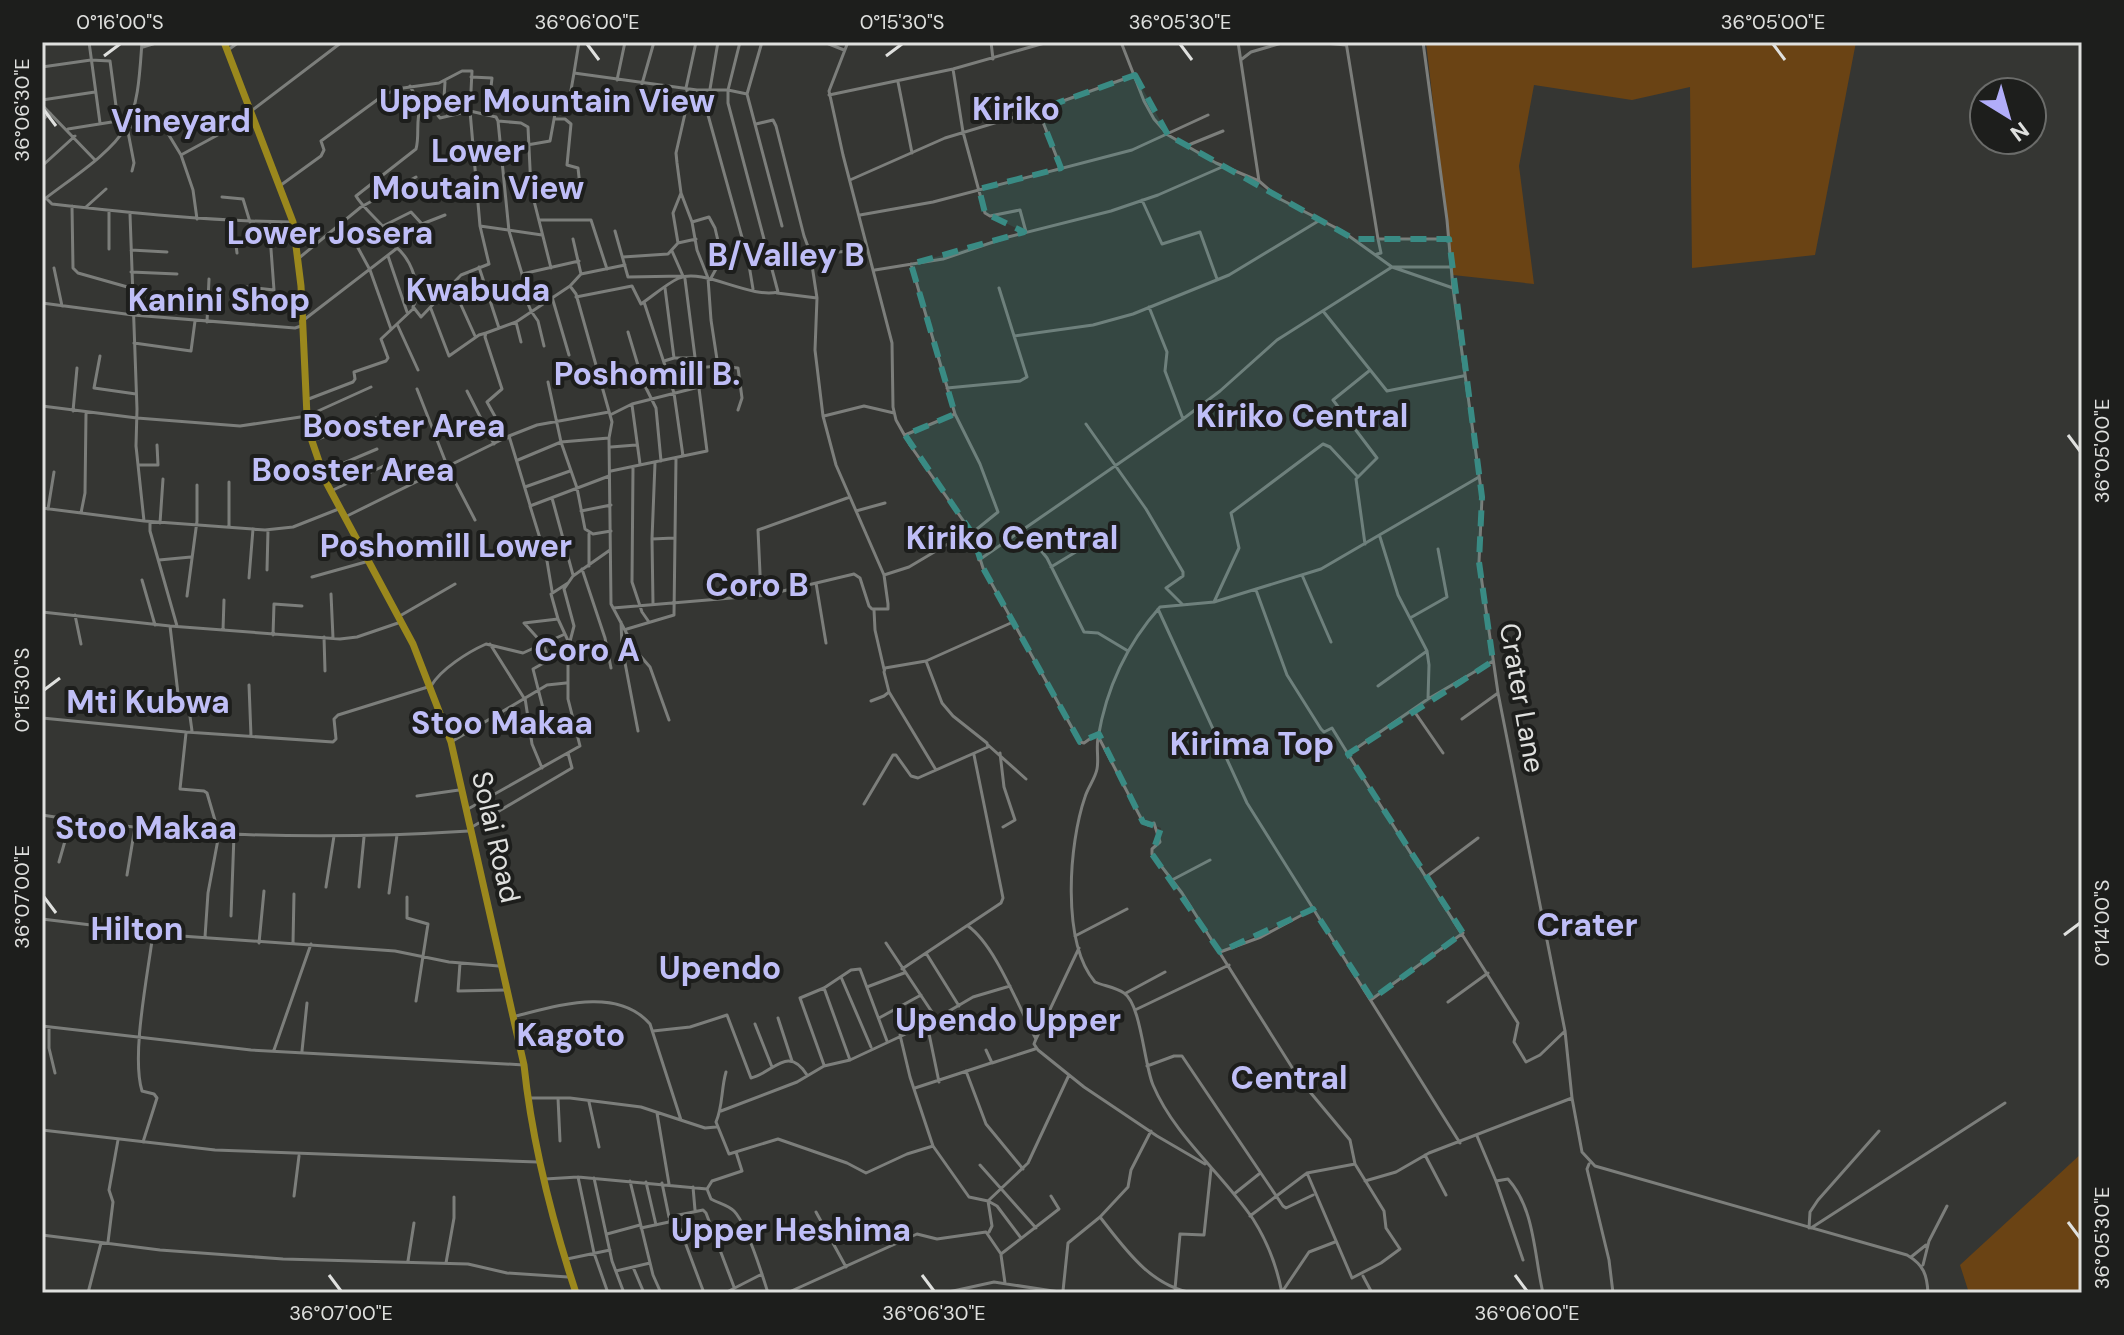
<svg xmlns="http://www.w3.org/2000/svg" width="2124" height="1335" font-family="'DM Sans',sans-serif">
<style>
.green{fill:#6a4314}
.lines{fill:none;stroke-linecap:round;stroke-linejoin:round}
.street{stroke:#7c7e7b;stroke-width:3}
.highway{stroke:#9b881d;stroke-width:7}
.marked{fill:#398b84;fill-opacity:0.2;stroke:#398b84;stroke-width:6;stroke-dasharray:16 10;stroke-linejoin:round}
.ticks{fill:none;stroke:#dfe0de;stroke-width:3}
.labels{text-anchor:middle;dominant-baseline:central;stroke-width:8;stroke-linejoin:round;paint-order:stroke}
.street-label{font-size:28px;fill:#dfe0de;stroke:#1d1e1c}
.quarter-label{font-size:32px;font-weight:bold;fill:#bfbef7;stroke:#1d1e1c}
.neatline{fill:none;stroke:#dfe0de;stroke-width:3}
.ticks-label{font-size:20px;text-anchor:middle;fill:#dfe0de}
</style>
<rect width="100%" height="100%" fill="#353633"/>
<path class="green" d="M1426 42H1856L1815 255 1692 268 1690 87 1632 100 1534 85 1519 166 1534 284 1453 275Z
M2082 1153V1293H1969L1960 1265Z"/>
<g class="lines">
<path class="street" d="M89 42 100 123
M696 42 686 88 689 96 676 153 677 163 681 193 692 222 697 250 708 278 711 320 718 366
M824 42 844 50
M848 42 829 91 843 155 892 343 893 407 896 420 910 445 972 533 983 568 1080 742 1084 743 1098 733
M991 42 993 59
M1121 42 1144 101 1154 119 1168 135 1216 163 1259 181 1280 199 1342 231 1392 267 1453 288 1482 497 1479 562 1498 693 1565 1031 1572 1098 1582 1152 1595 1166 1907 1255C1924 1265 1927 1275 1928 1293
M1238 42 1259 181
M1315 42 1346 45
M1346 42 1378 239H1449
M1423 42 1447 220 1453 288
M143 47 159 42
M228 50 239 42
M1242 59 1251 52 1285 42
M42 67 91 60 110 61 118 121 68 129
M953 69 963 132 985 213 990 216 1020 210 1026 232
M574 73 579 42
M471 77 492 78 488 113
M617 80 625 42
M445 82 444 98 448 116
M898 82 912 153
M642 84 654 42
M710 89 718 42
M697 90 703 97 748 259 753 289
M747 94 762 42
M829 95 953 69 1048 42
M42 100 95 92
M42 105 95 160
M1039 112 1061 168
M42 120 50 113
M118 121 139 130 157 122 164 127 181 155
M498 121 509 231 522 274 524 294 531 311 538 321 544 346
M756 124 773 120 776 126 804 236 810 252 821 254 866 249
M125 129 128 132 134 163 132 171
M527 145 550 141 557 103 570 96 574 73 697 90H728L747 94 782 226
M1186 146 1223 131
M42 166 75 136
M850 180 945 138 1038 110 1135 75
M531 184 580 186 578 168 567 165 571 124 565 119H554
M281 185 321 156 324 150 321 141 381 97 396 89 439 83 462 71H472L470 111 496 117 498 121 521 123 528 127 531 189 551 268
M222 197 243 199 250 222
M46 198 52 204C131 213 210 221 291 222
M1142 200 1162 244 1200 232 1217 279
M42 201C67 181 110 155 126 127 139 105 140 68 142 42
M72 206 73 268 78 273 131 288
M86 207 106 189
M109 211V249
M130 214 137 409 136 446 144 521
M860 215 933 202 1132 150 1208 115
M197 219 193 190 181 155 225 131 342 42
M539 220H591L607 269
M233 221 237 253
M692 222 709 217 715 228 722 258 711 278
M480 226 542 235
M381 227 411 212 422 224 445 215
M615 231 628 277 683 276 672 251
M573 239 581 274
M678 243 673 213 681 193
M357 246 370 270 391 329
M396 247C411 259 423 289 413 307
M131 250 167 252
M810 252 817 298 815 350 823 416 836 465 884 575
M1377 254 1381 253 1378 239
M388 256 407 312
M623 257 668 254 678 243 696 239
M299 258 361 207 416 177
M479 267 499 328
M54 268 62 306
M875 270 943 259 1008 237 1111 211 1158 195 1222 167
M131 272 177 274
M522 274 579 261
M452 285 475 336
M239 286 274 290 269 222
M570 286 576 294 612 422 609 438 611 604 636 651 650 667 669 720
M665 288 674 358
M777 293 817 298
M552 297 569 355
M576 297 632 286 641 304C653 296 666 284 679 278 704 268 750 299 778 292L728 103V90L740 42
M644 302 674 393 683 456
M42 303 133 315 295 328 301 326
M1149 307 1167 352 1165 371 1183 419
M431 309 449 356 479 335 486 333
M1323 311 1387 391 1463 376
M305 319 396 249C395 232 365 212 356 196L416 149C420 135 415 121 421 106L410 86
M207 322 209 279
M516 322 521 342
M397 324 418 370
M628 332 643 382 656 408 661 461
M1014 336 1093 325 1133 314 1229 275 1320 220
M134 343 191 351 195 321
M100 356 94 388 136 394
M664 361 674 358H695
M696 368 718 366 738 368 742 398 738 410
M548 382 561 442 577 488 585 529 593 534 611 531
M947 388 1020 381 1027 377 999 288
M417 389 448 468 475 520
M467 391 494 444
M306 400 353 382 355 379 354 372 386 361 388 358 381 339 414 308 421 317 461 275 489 264 480 226 470 111 440 118 428 103H421
M632 405 640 464
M42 406 137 418 240 426 307 416 371 387
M73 411 77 368
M612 414 632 404 699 387
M824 416 864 406 894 413
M1086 424 1146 509 1183 572V576L1166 588 1182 604
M905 435 955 414
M509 436 530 505
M507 438 487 402 502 389 485 337 486 333 516 322 570 286 581 274 625 265
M312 441 376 418
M611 447 636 445
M518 460 561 442 609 438
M139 465H158L157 445
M633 468 632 582 642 612 649 622
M325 471 377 449
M611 471 707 451 685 279
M525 487 570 471
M331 491 390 463
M552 498 573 575
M42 508 144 521 265 530 293 527 341 508
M48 509 54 472
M581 511 611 505
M856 511 885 503
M81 513 85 493 86 414
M345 517 509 436 537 425 609 412
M150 522V531L177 626
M160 523 163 479
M229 527V482
M1023 528 1047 558 1084 632 1098 633 1128 651
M589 534V566
M1380 537 1398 595 1427 651 1429 665 1428 699
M652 539 655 463
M1365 544 1356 479 1377 458 1333 400 1369 371
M159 560 191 557
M979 560 1183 419 1220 391 1277 340 1392 267H1452
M1051 567 1084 547
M582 569 605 638 611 668
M267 570 268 530
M1302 575 1331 642
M312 577 369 561
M249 578 253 529
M142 580 155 625
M568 583 551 594 558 619 570 645
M816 583 826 643
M1256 590 1287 675 1321 729 1324 732 1332 728 1348 754 1428 699 1493 661
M552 591 547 561 530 506 609 476
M331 594 333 638
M761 595 758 530 850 497
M187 596 197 521V485
M1214 602 1239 548 1231 513 1323 444 1330 447 1357 476
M653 604 652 539 674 538
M613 608 766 595 854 574 860 578 869 606 872 609H888V604L884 575 909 567 946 545 972 533 998 512 980 464 955 414 911 264
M1158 609 1247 803 1460 1143
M874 610 875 630 884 669
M42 612 170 626 340 639 357 637 401 622
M75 615 81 644
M398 617 455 584
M1410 618 1447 597 1438 549
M621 622 622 647 638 731
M170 626 179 702 189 709 192 731
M627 629 674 615 676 459
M223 630 224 600
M273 635 274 604 302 606
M324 637 325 671
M490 644 524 698
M249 685 251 736
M1378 686 1427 651
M889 692 936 770
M525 698 532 744 542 768
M871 701 884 696 889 692 884 672 885 668 926 661 1013 622
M1414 711 1443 753
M545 716 533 669 549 660 543 644 524 623 558 619
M42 718 186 732 333 742 336 739 334 719 338 715 431 686C441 669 468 652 486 644L523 653 565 634
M1462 719 1498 693
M186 733 180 789 204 791 207 793 219 834 208 893 205 937
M1098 736 1143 822 1148 825 1154 823 1160 842 1152 849V854L1182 893 1300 1080 1350 1140 1355 1164 1384 1211 1386 1228 1400 1249 1381 1263 1352 1278 1307 1173
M451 742 547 685 566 683
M988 745 1026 779
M1000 753 1004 787 1015 820 1003 827
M1348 754 1518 1023 1514 1042 1526 1062 1540 1055 1565 1031
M417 796 459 790
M864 804 893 755H896L911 776 918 778 988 747 987 743 953 716 942 703 926 661
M468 809 580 746 568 699V649L574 626 564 589 573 576 610 550
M42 815C183 838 326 840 469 831
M472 827 572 768 568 753
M59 862 71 820
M127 875 135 827
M1426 877 1478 838
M1172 880 1210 860
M326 887 334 836
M359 887 364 837
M389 893 397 835
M407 897V918L428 924 416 1001
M231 916 234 835
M42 919 181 936 395 951 449 962 499 966
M968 926C996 946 1018 1007 1036 1039L1034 1044 1038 1050 1084 1087 1157 1136 1205 1164
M1075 936 1127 909
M259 943 264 891
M293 943 294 894
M886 943 936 1018
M1220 952 1261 937 1313 909
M926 953 959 1006
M460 963 458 991 506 990
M902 969 1001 903 1003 898 974 755
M841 977 871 1047
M867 987 904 973
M824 988 850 1060
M1126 993 1165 972
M1372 999 1463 933
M1448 1002 1488 973
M1135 1010 1229 965
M516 1016C557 1006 617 986 650 1024L681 1120
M778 1018 792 1061
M879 1018 921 995
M755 1024 772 1067
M927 1024 939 1082
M42 1026 251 1050 524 1065
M49 1027V1048L55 1073
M653 1031 690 1027 727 1015 751 1078C773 1073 788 1044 807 1075
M900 1035 910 1077 933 1146 969 1197 988 1201 1028 1163 1069 1075
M1036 1039 1079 948
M274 1050 311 944
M986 1050 992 1063 1035 1049
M302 1051 307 1003
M824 1065 800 998 824 988 851 970 860 969 887 1041
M1147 1066 1174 1056H1182L1283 1206 1286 1208 1313 1195
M966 1071 986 1124 1023 1169
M726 1072C721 1089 723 1106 716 1122L729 1154 778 1139 847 1163 866 1173 907 1154 933 1146
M915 1088 991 1063
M531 1098H570L641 1107 705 1128 716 1127
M558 1098 560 1141
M589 1102 599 1147
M721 1111 797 1082 824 1066 850 1060 927 1024 973 997 1010 986
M657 1113 669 1184
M42 1130 215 1150 538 1162
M1477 1136 1496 1181 1523 1260
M143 1142 157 1098 154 1094 142 1091C131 1055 148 974 153 933
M736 1152 742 1171 712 1181 707 1189 711 1199C718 1203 728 1205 734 1211 747 1224 762 1274 768 1293
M1425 1155 1446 1195
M1589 1164 1587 1169 1609 1260 1613 1293
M980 1165 1036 1228
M578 1177 594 1253 608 1293
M594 1178 612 1261 624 1293
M545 1179 578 1177 707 1189
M630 1181 653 1275 661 1293
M1365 1181 1396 1172 1429 1153 1572 1098
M1496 1181 1508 1179C1535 1209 1534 1255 1543 1293
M646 1182 656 1225
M662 1183 669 1217 703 1210 706 1213 734 1287
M693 1187 695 1210
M1234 1194 1259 1174
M294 1196 299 1156
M988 1201 997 1206 1021 1238
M988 1201 992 1226 989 1232
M816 1212 846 1267
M1250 1216 1307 1173 1355 1164
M1100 1217C1125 1249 1151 1287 1194 1293
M676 1218 704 1293
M641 1228 669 1222 670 1219
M1809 1228 1810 1212 1818 1200 1879 1131
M1811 1228 2005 1103
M607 1234 640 1225
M42 1235 160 1250 283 1259 468 1264 507 1273 568 1277
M108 1242 113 1202 109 1190 118 1140
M1001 1255 1005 1283
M1911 1257 1926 1245
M567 1259 610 1250
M408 1261 414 1223
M446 1263 454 1218V1197
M1923 1265 1929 1241 1947 1206
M633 1267 644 1293
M616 1271 650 1263
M1363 1276 1372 1293
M1175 1289 1180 1234 1204 1235 1211 1169
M1063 1291 1068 1243 1100 1217 1128 1187 1131 1170 1151 1131
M1282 1292 1309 1252 1335 1242
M88 1293 101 1243
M725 1293 762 1274
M787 1293 917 1234 937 1239 986 1232 1001 1254 1059 1209 1051 1196
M944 1293 994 1282 1066 1293
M1282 1293C1277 1267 1267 1241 1253 1219 1222 1173 1175 1137 1153 1085 1144 1064 1141 1004 1124 993 1115 987 1104 986 1095 982 1061 942 1069 843 1085 797 1088 787 1095 779 1097 769 1099 759 1096 748 1098 738 1106 690 1127 644 1160 607L1214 602 1321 569 1479 477"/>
<path class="highway" d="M224 42 293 222 301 286 307 416 312 441 326 482 413 644 451 742 524 1065C532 1142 552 1220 576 1293"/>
</g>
<path class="marked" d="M1135 75 1168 135 1354 239H1449L1482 497 1479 562 1493 661 1348 754 1463 933 1372 999 1313 909 1220 952 1152 854 1161 828 1143 822 1099 734 1080 742 983 568 972 533 905 435 955 414 911 264 1024 232 985 213 979 189 1061 168 1038 110Z"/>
<path class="ticks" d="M587 44 599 60M1180 44 1192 60M1773 44 1785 60M104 56 120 44M886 56 902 44M44 110 56 126M2068 435 2080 451M44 690 60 678M44 897 56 913M2064 935 2080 923M2068 1222 2080 1238M329 1275 341 1291M922 1275 934 1291M1515 1275 1527 1291"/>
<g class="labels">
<g class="street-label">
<text transform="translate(1522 698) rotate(80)">Crater Lane</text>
<text transform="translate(496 837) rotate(77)">Solai Road</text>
</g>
<g class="quarter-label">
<text x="547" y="101">Upper Mountain View</text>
<text x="1016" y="109">Kiriko</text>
<text x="181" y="121">Vineyard</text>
<text x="478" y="151">Lower<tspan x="478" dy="37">Moutain View</tspan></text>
<text x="330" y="233">Lower Josera</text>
<text x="786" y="255">B/Valley B</text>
<text x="478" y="290">Kwabuda</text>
<text x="219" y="300">Kanini Shop</text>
<text x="647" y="374">Poshomill B.</text>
<text x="1302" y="416">Kiriko Central</text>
<text x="404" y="426">Booster Area</text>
<text x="353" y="470">Booster Area</text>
<text x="1012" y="538">Kiriko Central</text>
<text x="446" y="546">Poshomill Lower</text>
<text x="757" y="585">Coro B</text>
<text x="587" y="650">Coro A</text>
<text x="148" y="702">Mti Kubwa</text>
<text x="502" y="723">Stoo Makaa</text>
<text x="1252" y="744">Kirima Top</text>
<text x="146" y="828">Stoo Makaa</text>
<text x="1587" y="925">Crater</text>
<text x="137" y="929">Hilton</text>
<text x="720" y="968">Upendo</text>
<text x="1008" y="1020">Upendo Upper</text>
<text x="571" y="1035">Kagoto</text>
<text x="1289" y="1078">Central</text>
<text x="791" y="1230">Upper Heshima</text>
</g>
</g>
<rect width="2124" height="1335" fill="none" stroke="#1d1e1c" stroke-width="88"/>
<g transform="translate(2008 116) rotate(143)"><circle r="38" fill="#1d1e1c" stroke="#6b6c6a" stroke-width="2"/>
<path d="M0-6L14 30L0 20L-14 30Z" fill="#b1adfa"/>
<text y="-12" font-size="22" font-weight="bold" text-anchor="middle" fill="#dfe0de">N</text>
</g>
<rect x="44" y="44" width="2036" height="1247" class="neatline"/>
<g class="ticks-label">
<text x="120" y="29">0°16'00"S</text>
<text x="587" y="29">36°06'00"E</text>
<text x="902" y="29">0°15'30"S</text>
<text x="1180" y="29">36°05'30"E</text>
<text x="1773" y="29">36°05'00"E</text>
<text transform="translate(22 110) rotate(-90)" y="7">36°06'30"E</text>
<text transform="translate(2102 451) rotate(-90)" y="7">36°05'00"E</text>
<text transform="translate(22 690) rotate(-90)" y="7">0°15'30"S</text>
<text transform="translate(22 897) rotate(-90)" y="7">36°07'00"E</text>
<text transform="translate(2102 923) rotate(-90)" y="7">0°14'00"S</text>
<text transform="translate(2102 1238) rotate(-90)" y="7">36°05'30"E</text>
<text x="341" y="1320">36°07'00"E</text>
<text x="934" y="1320">36°06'30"E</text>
<text x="1527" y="1320">36°06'00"E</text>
</g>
</svg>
